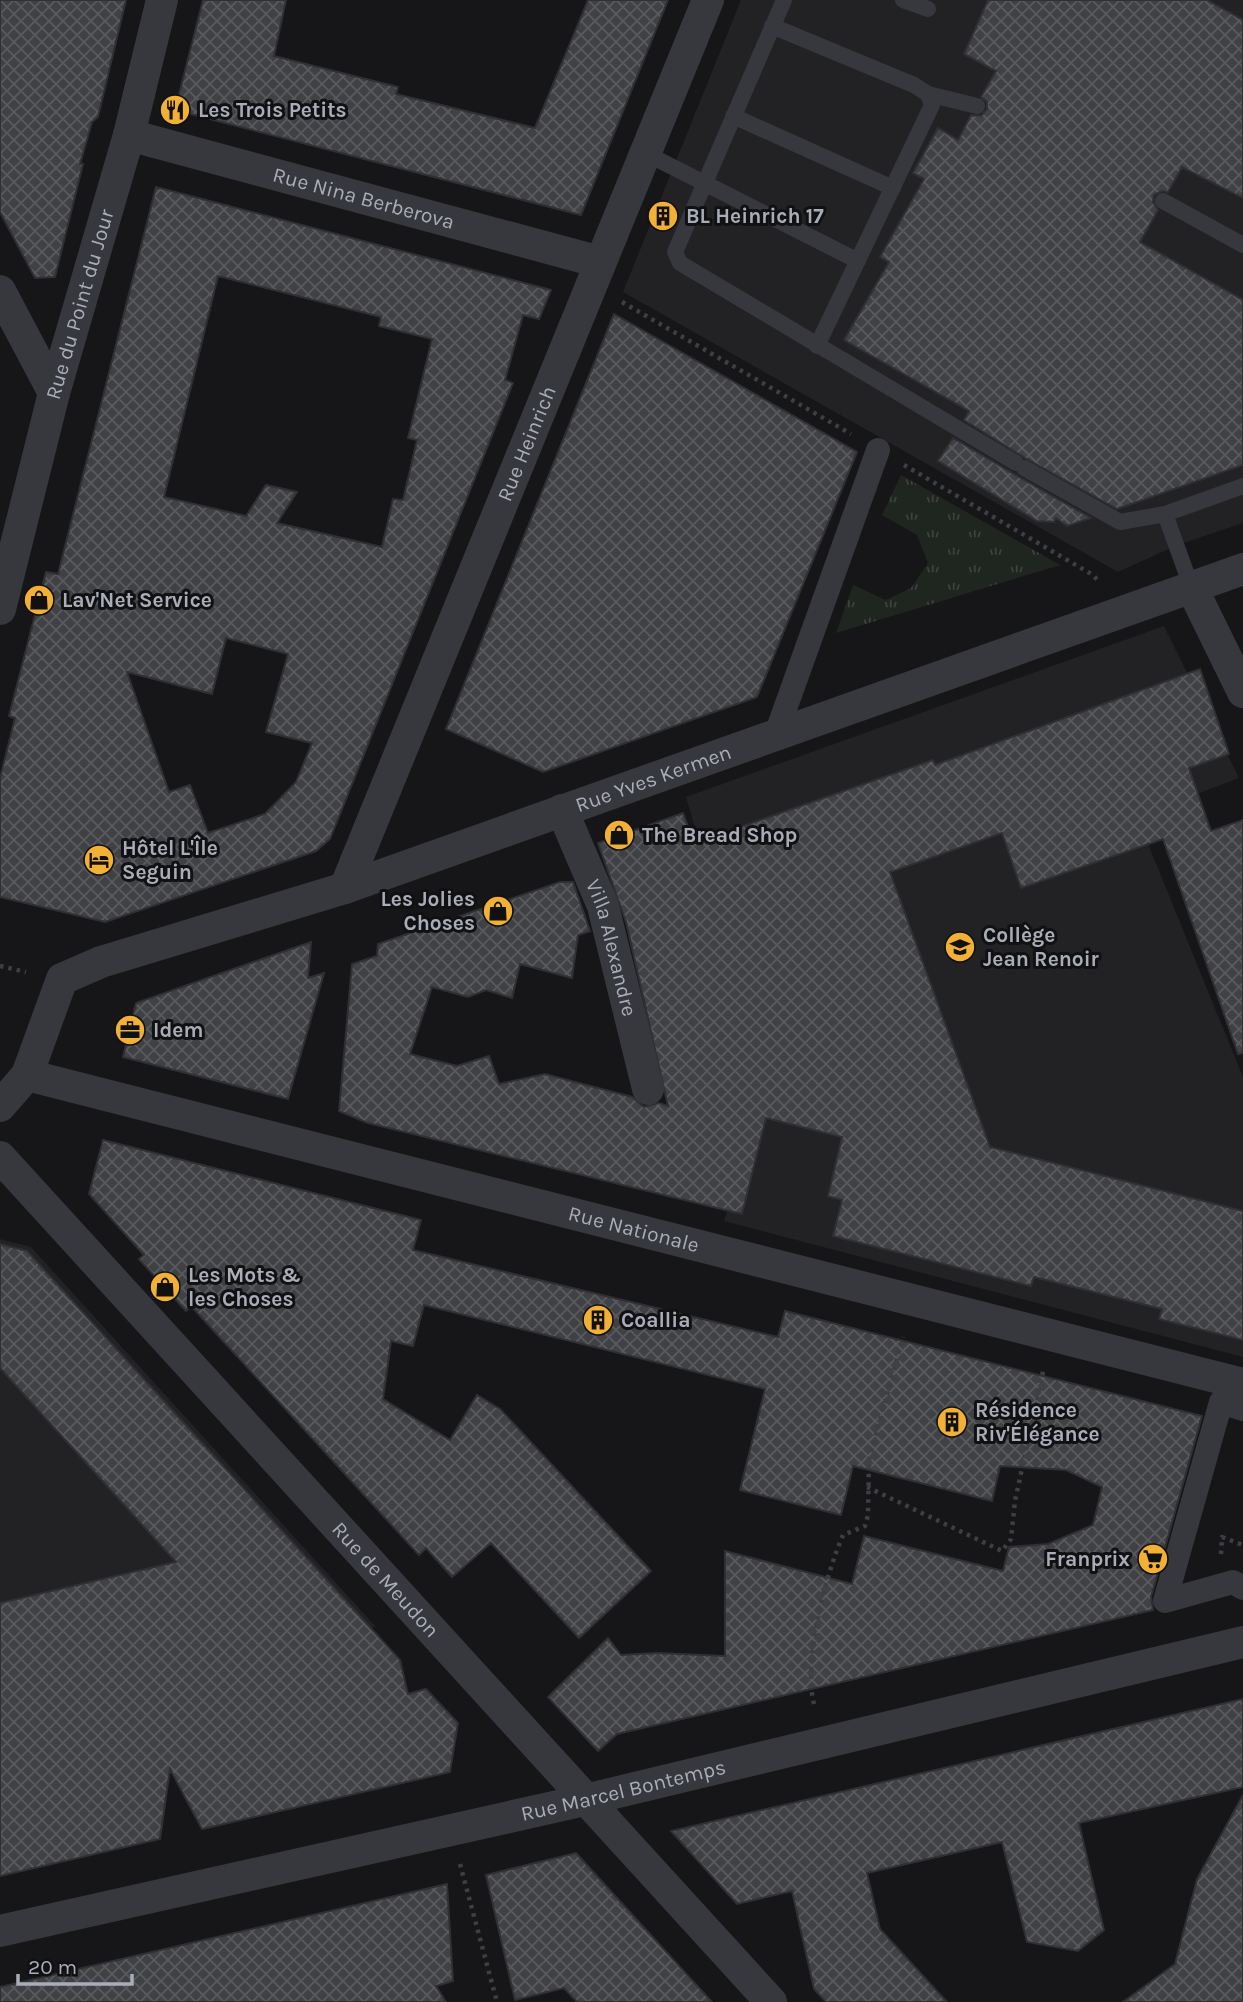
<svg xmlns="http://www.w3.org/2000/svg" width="1243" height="2002" font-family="Karla,sans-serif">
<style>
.built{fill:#222225}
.park{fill:url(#park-tufts)}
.building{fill:url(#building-cross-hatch);stroke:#303034;stroke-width:2;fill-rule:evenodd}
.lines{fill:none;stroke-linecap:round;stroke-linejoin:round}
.path{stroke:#3d3f44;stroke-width:4.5;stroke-dasharray:3.5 5;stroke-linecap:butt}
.service{stroke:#37383d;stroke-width:16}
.pedestrian{stroke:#37383d;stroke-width:24}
.minor{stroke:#37383d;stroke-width:32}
.labels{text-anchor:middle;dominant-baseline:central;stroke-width:6;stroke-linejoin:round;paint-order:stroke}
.poi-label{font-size:21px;font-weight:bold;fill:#a8adb8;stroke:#111113;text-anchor:start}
.street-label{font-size:21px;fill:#a8adb8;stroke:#111113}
</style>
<defs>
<pattern id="park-tufts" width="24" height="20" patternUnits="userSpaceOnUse" patternTransform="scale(1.75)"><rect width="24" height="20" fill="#1e261f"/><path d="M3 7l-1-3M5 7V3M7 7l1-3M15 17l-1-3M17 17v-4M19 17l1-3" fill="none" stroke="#3c433d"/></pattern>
<pattern id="building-cross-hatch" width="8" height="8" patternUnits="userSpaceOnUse" patternTransform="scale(1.75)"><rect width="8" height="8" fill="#404145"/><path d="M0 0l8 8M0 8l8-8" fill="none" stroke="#595a5e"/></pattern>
</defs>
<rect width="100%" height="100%" fill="#161618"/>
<path class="built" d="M741 0H1243V523L1175 546 1118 572 623 292Z
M1164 626 1239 778 1137 817 1243 1077V1357L724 1221 767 1078 686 797Z
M0 1239 31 1247 376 1627 0 1715Z"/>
<path class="park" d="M901 475 1060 565 836 633 853 585 886 600 911 588 928 563 917 535 882 515Z"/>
<path class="building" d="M0 0H126L98 117 92 122 80 164H83L55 277 35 278 0 212Z
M203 0H286L274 56 398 87 396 94 535 128 588 0H668L581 215 175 110Z
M988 0H1207L1243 20V198L1182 167 1168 192 1162 191 1154 195 1153 202 1158 210 1140 242 1243 300V465L1117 509 1025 458 964 420 969 411 844 340 889 262 880 257 924 179 913 173 938 128 958 140 971 115 981 116 987 109V102L981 97 996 71 964 54Z
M156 187 551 290 539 319 523 315 505 380 513 383 330 839 316 851 105 922 0 897V778L15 718 9 716 46 572 58 574ZM218 276 381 317 379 326 432 339 408 438 417 440 403 500 393 499 382 547 277 523 297 492 266 485 246 516 164 497ZM226 638 288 654 266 732 312 743 296 782 265 814 208 833 190 785 169 792 127 672 212 694Z
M614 314 857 452 757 697 543 772 446 729Z
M953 438 1019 477 1091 518 1067 526 1056 518 1054 522 1037 521 938 461Z
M1200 669 1229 754 1189 768 1211 831 1243 820V1053L1238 1054 1163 839 1021 888 1002 833 890 872 990 1147 1243 1211V1340L1159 1319 1162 1309 1034 1277 1031 1286 833 1236 842 1200 828 1196 842 1137 766 1118 742 1214 368 1123 339 1111 352 964 377 956 378 944 560 882H573L590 931 578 935 572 978 520 964 512 998 486 990 468 997 432 987 410 1054 457 1066 489 1056 499 1084 545 1074 632 1097 644 1107 659 1103 668 1106 626 922 598 843 683 813 694 843 933 760 935 765Z
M311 942 308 978 324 973 288 1099 123 1057 136 1003Z
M103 1140 421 1220 413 1250 778 1337 785 1311 1202 1416 1151 1597 1153 1610 617 1734 598 1751 548 1697 608 1638 621 1655 657 1653 725 1656V1551L852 1584 864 1536 1003 1571 1009 1547 1048 1544 1093 1525 1102 1487 1066 1470 1000 1466 992 1501 853 1466 841 1515 740 1490 765 1389 424 1305 413 1346 391 1341 383 1399 450 1440 477 1395 500 1409 651 1571 579 1638 491 1543 452 1577 426 1548 419 1555 191 1306 186 1311 139 1259 144 1255 89 1194Z
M0 1244 27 1251 369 1626 400 1660 408 1694 426 1689 458 1723 450 1772 202 1829 170 1769 160 1839 0 1876V1603L176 1562 0 1368Z
M1243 1699V1787L1079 1823 1104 1930 1078 1951 1027 1942 1002 1842 867 1873 880 1929 947 2002H826L814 1989 792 1891 737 1904 671 1831Z
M1243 1795V2002H1123L1175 1964 1197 1879Z
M576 1853 712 2002H577L564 1988 515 2000 486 1875Z
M447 1884 453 1981 436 1986 446 2002H0V1987Z"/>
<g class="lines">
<path class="path" d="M622 302 851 434
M904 465 1093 575 1100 583
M0 966 26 972
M867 1487 1002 1551 1011 1539 1015 1501 1044 1367
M1221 1554 1222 1537 1243 1545
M814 1704C803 1660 825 1577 843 1535L865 1526 868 1515 869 1460 903 1337
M460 1864 497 2002"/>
<path class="service" d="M784 0 675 252 680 263 1016 463
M903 0 928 9
M772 26 914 85 928 94 932 105 817 346
M928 94 977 106
M733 116 893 188
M645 153 858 261
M1163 201 1243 245
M1024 468 1120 522 1165 514 1243 486
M1165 514 1191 586"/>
<path class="pedestrian" d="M776 734 878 450
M1243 1409 1221 1402 1165 1601 1233 1582 1243 1588"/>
<g class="minor">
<path id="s1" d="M129 135 600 262"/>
<path d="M0 291 54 393"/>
<path d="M1191 586 1243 692"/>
<path id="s2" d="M0 609 54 393 129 135 162 0"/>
<path id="s3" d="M562 810 603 906 648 1089"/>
<path id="s4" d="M345 888 708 0"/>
<path id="s5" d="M27 1075 1243 1384"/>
<path id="s6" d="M0 1106 27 1075 62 979 101 962 345 888 1243 569"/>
<path id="s7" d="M0 1157 771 2002"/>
<path id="s8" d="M0 1931 585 1800 1243 1642"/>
</g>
</g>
<defs>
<g id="restaurant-disc" transform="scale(1.575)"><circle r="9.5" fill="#f2b134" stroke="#111113"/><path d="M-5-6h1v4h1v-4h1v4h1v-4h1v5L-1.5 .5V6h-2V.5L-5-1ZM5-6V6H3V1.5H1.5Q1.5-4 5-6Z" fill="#111"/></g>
<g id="building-disc" transform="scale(1.575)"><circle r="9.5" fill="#f2b134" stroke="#111113"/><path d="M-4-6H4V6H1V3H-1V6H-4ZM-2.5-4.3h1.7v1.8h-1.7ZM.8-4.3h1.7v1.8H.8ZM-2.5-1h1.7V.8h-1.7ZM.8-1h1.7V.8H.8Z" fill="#111"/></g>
<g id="shop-disc" transform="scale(1.575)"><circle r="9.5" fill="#f2b134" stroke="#111113"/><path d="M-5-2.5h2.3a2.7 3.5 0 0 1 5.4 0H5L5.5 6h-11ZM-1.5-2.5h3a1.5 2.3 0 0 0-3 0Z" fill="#111"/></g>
<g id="hotel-disc" transform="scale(1.575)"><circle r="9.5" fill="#f2b134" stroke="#111113"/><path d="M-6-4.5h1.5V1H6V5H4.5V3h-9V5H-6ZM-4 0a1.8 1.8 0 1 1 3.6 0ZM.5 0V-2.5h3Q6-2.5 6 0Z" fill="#111"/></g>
<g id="school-disc" transform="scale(1.575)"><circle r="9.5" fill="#f2b134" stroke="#111113"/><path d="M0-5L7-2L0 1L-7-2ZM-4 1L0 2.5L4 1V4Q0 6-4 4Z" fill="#111"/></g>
<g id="office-disc" transform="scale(1.575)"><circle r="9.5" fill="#f2b134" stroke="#111113"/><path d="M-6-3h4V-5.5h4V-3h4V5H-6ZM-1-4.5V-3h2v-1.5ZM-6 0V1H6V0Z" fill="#111"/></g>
<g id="supermarket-disc" transform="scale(1.575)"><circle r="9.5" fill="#f2b134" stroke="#111113"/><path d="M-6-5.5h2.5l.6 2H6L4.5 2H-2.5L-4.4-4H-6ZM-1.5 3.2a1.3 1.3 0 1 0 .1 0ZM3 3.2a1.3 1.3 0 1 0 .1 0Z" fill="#111"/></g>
</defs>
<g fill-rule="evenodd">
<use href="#restaurant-disc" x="175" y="110"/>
<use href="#building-disc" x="663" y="216"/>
<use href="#shop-disc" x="39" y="600"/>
<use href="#shop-disc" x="619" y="835"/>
<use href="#hotel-disc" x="99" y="860"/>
<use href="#shop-disc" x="498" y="911"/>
<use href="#school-disc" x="960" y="947"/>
<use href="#office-disc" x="130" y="1030"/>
<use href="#shop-disc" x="165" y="1287"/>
<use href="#building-disc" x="598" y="1320"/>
<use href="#building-disc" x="952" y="1422"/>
<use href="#supermarket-disc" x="1153" y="1559"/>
</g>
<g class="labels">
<g class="poi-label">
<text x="198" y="110">Les Trois Petits</text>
<text x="686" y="216">BL Heinrich 17</text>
<text x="62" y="600">Lav'Net Service</text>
<text x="642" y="835">The Bread Shop</text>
<text x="122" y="848">Hôtel L'Île<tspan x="122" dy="24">Seguin</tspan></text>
<text x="475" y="899" text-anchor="end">Les Jolies<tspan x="475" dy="24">Choses</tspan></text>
<text x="983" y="935">Collège<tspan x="983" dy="24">Jean Renoir</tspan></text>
<text x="153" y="1030">Idem</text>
<text x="188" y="1275">Les Mots &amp;<tspan x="188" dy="24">les Choses</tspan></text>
<text x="621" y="1320">Coallia</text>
<text x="975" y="1410">Résidence<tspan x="975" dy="24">Riv'Élégance</tspan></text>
<text x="1130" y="1559" text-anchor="end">Franprix</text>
</g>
<g class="street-label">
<text stroke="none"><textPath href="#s1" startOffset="243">Rue Nina Berberova</textPath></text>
<text stroke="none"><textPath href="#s2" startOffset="315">Rue du Point du Jour</textPath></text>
<text stroke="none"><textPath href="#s4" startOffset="480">Rue Heinrich</textPath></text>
<text stroke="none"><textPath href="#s6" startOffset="768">Rue Yves Kermen</textPath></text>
<text stroke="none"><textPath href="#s3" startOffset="147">Villa Alexandre</textPath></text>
<text stroke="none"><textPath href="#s5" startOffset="626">Rue Nationale</textPath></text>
<text stroke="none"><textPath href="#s7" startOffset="572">Rue de Meudon</textPath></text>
<text stroke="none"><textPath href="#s8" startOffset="639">Rue Marcel Bontemps</textPath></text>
</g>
</g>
<path d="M18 1974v10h114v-10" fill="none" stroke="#a8adb8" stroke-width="3.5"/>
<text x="28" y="1974" font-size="21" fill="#a8adb8" stroke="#111113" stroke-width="5" paint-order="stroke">20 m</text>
</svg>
